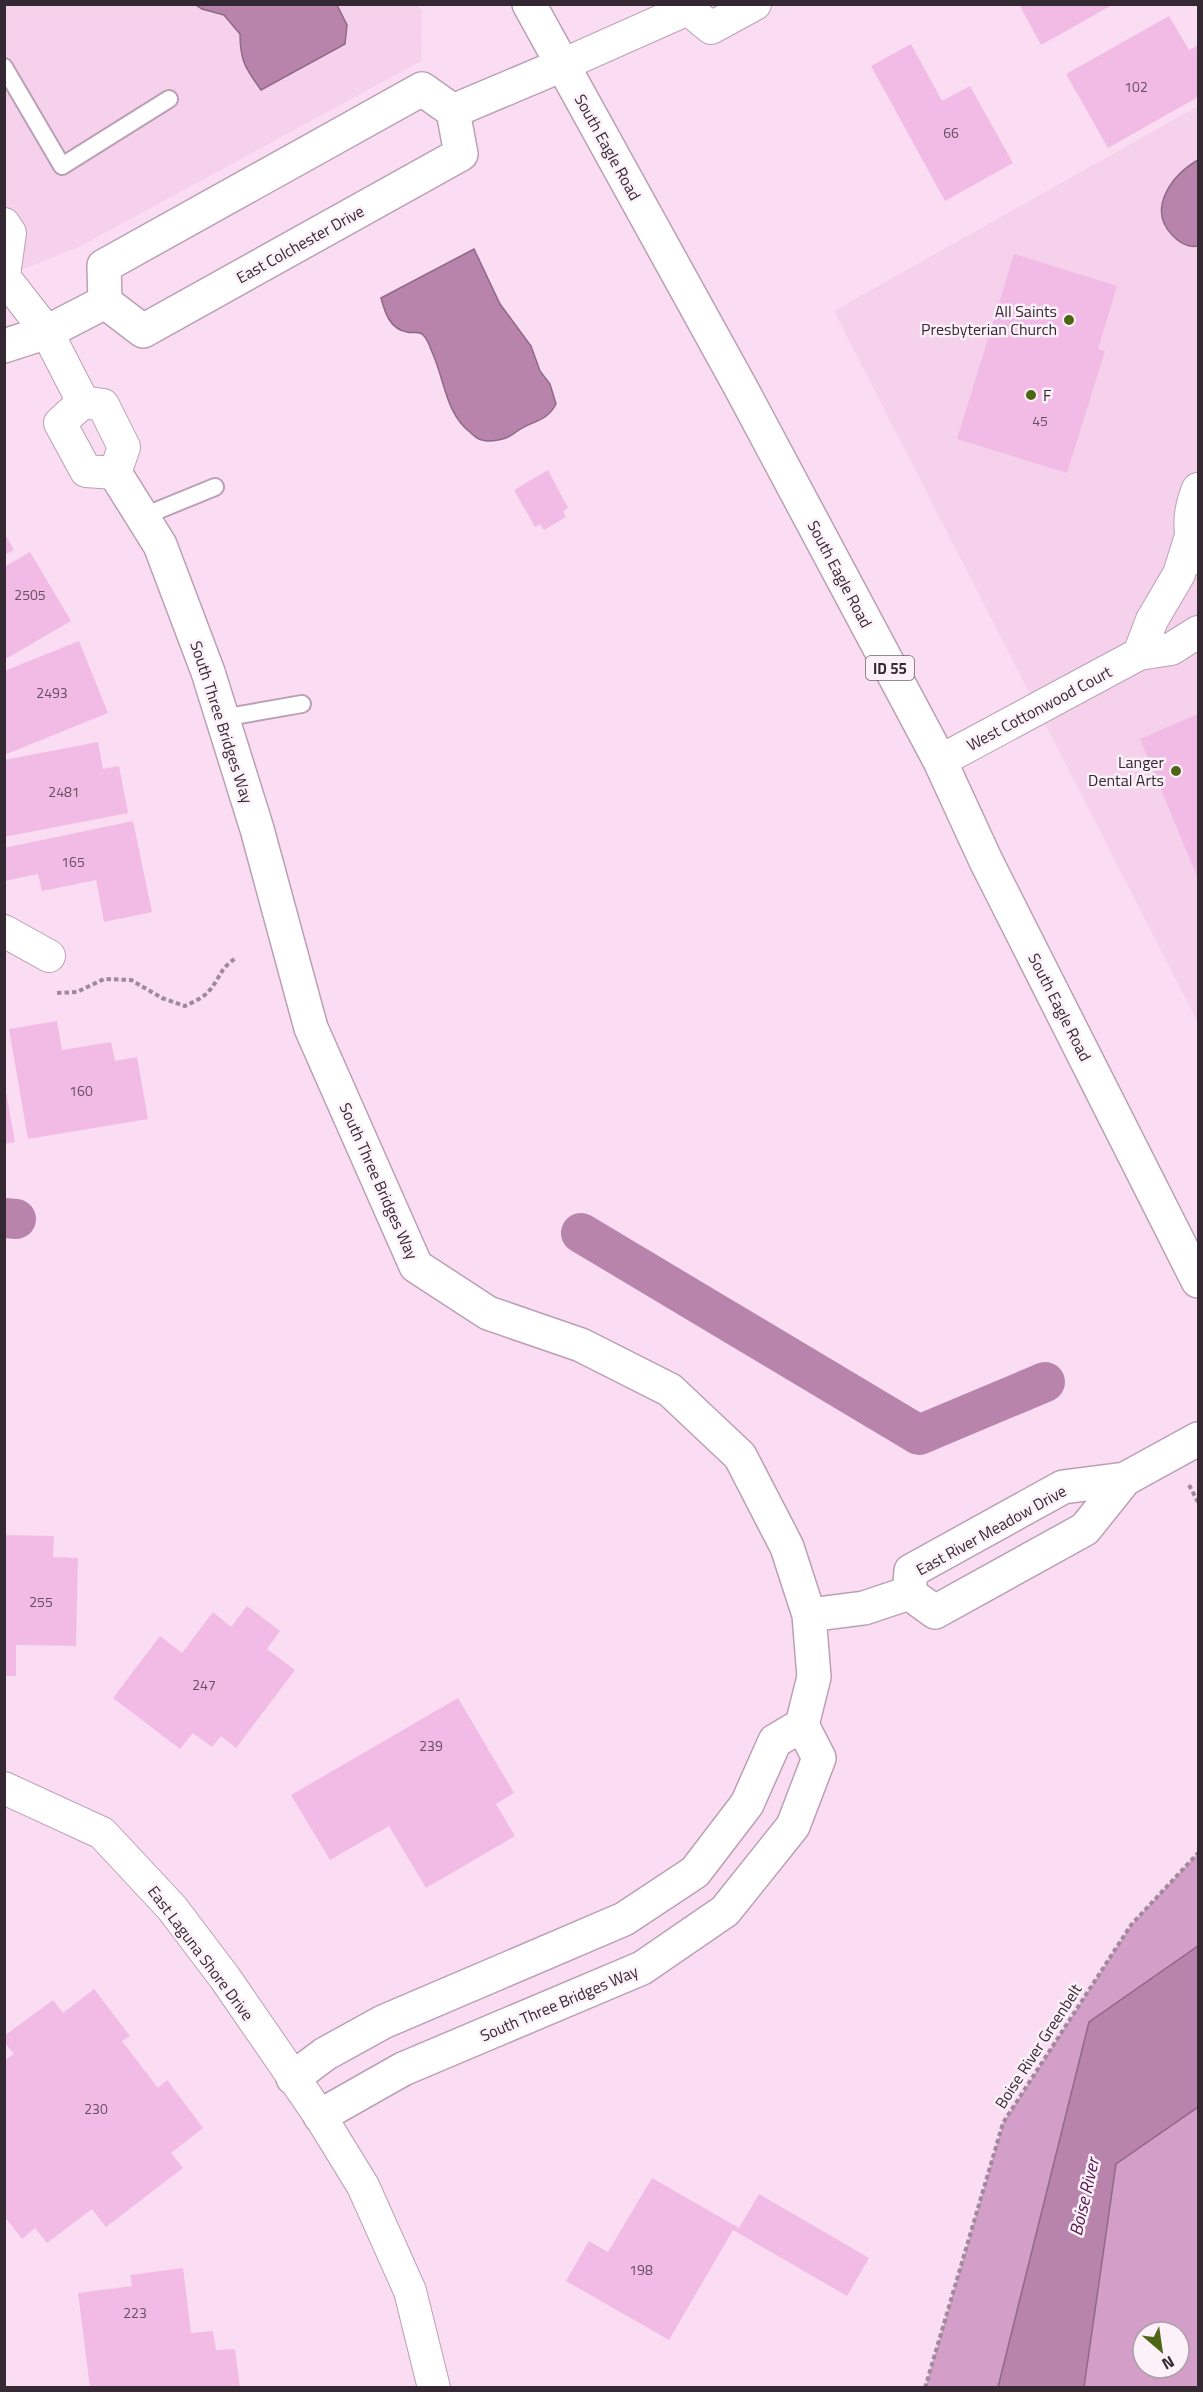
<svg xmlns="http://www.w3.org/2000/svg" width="1203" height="2392" font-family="'Titillium Web',sans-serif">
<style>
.built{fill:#f5d1ec}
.forest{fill:#d39ec7;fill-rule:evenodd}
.water{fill:#b884ac;stroke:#906987;stroke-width:1.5}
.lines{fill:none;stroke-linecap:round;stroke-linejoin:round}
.canal{stroke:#b884ac;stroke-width:40}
.building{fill:#f2bbe6}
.service-casing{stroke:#bba0b5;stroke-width:20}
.minor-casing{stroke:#bba0b5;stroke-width:34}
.tertiary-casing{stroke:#bba0b5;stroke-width:36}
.trunk-casing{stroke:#bba0b5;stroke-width:36}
.path{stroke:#9e8a9a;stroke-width:4;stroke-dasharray:4.5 3;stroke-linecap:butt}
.service{stroke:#fff;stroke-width:16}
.minor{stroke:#fff;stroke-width:32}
.tertiary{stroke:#fff;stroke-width:33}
.trunk{stroke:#fff;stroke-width:33}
.poi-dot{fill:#4e6513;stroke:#fcf0f9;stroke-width:2}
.labels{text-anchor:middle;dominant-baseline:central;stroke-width:5;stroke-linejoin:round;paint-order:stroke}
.number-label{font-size:14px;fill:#644e5f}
.shield{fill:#fcf0f9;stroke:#70656e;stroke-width:1.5}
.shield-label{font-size:15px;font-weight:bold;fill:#342932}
.street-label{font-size:16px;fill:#342932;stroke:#fcf0f9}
.poi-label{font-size:16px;fill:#342932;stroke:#fcf0f9;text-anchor:end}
.water-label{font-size:18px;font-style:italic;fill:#54164b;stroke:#fcf0f9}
</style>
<rect width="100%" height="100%" fill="#faddf3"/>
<path class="built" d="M5 5H418L422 12 421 61 77 248 5 276Z
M1198 106V1023L834 311Z"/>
<path class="forest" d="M1198 1853V1946L1089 2022 998 2387 925 2388 1003 2123 1131 1925Z
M1198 2107V2387L1084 2388 1116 2163ZM1143 2332H1179V2368H1143Z"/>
<path class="water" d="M196 5H337L347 25 345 44 261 90C246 69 240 61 240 34L224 15 202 9Z
M1198 160V246C1188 248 1180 243 1173 236 1146 209 1172 175 1198 160Z
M474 249 500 304 531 346 540 371 550 384 556 404C546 423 532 420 516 432 508 439 498 441 487 441 479 440 476 438 471 433 445 413 445 380 432 352 430 347 428 340 424 336 420 330 413 334 407 332 390 329 385 313 381 298Z
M1198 1946V2107L1116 2164 1084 2387H998L1089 2022Z"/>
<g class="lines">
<path class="canal" d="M4 1218 16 1219
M581 1233 919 1435 1045 1382"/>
</g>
<path class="building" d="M1019 4H1114L1041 45Z
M1169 16 1189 50 1198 45V97L1108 148 1066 74Z
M911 44 942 101 970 86 1013 163 945 201 871 66Z
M1014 254 1117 286 1098 349 1105 351 1067 473 957 439Z
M548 470 568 508 563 511 566 517 544 530 540 524 535 527 514 490Z
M4 532 14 550 4 555Z
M30 552 71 621 4 660V567Z
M79 641 108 713 4 755V671Z
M1198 714V879L1140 739Z
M98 742 103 769 119 766 128 813 4 837V760Z
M133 821 152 912 104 922 96 880 42 891 38 874 4 881V848Z
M57 1021 62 1050 111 1042 115 1061 137 1057 148 1119 28 1139 9 1029Z
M4 1081 15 1142 4 1144Z
M4 1535 54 1536 53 1557 78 1558 76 1646 16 1645V1676H4Z
M247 1606 280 1631 267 1649 295 1670 236 1748 221 1736 212 1747 193 1733 180 1749 113 1698 160 1636 182 1653 213 1612 231 1627Z
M458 1698 514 1793 496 1804 515 1836 426 1888 389 1826 330 1860 291 1795Z
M94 1989 130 2036 122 2041 158 2088 167 2080 203 2128 171 2153 183 2168 106 2227 92 2209 47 2243 35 2228 22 2239 4 2216V2061L14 2054 4 2042V2036L53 2000 63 2013Z
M652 2178 739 2228 759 2194 869 2258 847 2296 733 2230 669 2340 566 2281 589 2241 608 2252Z
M183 2268 191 2333 213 2331 216 2350 235 2349 240 2388H90L78 2293 132 2286 130 2275Z"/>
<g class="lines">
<g class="service-casing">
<path id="service" d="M4 67 62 166 169 99
M144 516 215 487
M222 718 302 704"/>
</g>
<g class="minor-casing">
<path id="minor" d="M687 4 688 9 711 28 755 4
M562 65 688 9
M4 224 10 233 4 275
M4 277 47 332 83 402
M83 402 103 405 124 447 115 473 86 471 60 423Z
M1190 539 1179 574 1152 620 1139 654 1171 649 1198 632
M1197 558C1188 533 1188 513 1198 489
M940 761 1139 654
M4 931 49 956
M4 1788 102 1833 172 1908 225 1978 320 2116 363 2186 410 2291 434 2388"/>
</g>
<g class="tertiary-casing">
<path id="tertiary" d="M422 89 453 111 461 154 143 331 105 302 104 266Z
M453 111 562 65
M4 346 47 332 105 302
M115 473 160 545 208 672 257 829 311 1028 416 1266 488 1313 581 1345 670 1390 740 1456 787 1547 809 1615 814 1677 802 1725
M1125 1479 1085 1529 935 1612 909 1593 911 1571 1063 1487 1125 1479 1198 1439
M809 1615 864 1608 909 1593
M293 2078 325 2054 383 2022 624 1919 695 1872 747 1804 775 1741 802 1725 819 1758 793 1826 725 1911 642 1968 403 2069 320 2116"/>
</g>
<g class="trunk-casing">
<path id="trunk" d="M529 4 741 388 940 761 986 861 1198 1281"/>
</g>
<path class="path" d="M57 993 77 992 104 979 131 980 162 998 185 1006C193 1002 203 998 209 991 221 977 219 969 236 958
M1189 1485 1198 1502
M925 2388 1003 2123 1131 1925 1198 1853"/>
<use href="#service" class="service"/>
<use href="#minor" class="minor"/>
<use href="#tertiary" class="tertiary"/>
<use href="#trunk" class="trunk"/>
</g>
<g class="poi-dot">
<circle cx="1069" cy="320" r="6"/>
<circle cx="1031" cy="395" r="6"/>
<circle cx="1176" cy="771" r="6"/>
</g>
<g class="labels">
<g class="number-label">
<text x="1136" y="86">102</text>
<text x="951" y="132">66</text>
<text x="1040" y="420">45</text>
<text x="30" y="594">2505</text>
<text x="52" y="692">2493</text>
<text x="64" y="791">2481</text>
<text x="73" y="861">165</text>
<text x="81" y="1090">160</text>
<text x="41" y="1601">255</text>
<text x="204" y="1684">247</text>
<text x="431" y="1745">239</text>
<text x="96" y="2108">230</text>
<text x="641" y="2269">198</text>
<text x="135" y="2312">223</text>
</g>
<rect class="shield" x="866" y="656" width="48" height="24" rx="4.5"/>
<g class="shield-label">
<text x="890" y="668">ID 55</text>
</g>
<g class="street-label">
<text transform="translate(608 147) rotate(61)">South Eagle Road</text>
<text transform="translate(300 244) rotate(-29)">East Colchester Drive</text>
<text transform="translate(840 574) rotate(62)">South Eagle Road</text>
<text transform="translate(1039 708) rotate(-28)">West Cottonwood Court</text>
<text transform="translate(222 722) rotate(72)">South Three Bridges Way</text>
<text transform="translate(1060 1007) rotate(63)">South Eagle Road</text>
<text transform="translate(379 1181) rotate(66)">South Three Bridges Way</text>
<text transform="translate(991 1530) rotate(-29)">East River Meadow Drive</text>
<text transform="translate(201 1953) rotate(53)">East Laguna Shore Drive</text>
<text transform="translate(559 2003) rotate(-23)">South Three Bridges Way</text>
<text transform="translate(1038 2046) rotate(-57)">Boise River Greenbelt</text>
</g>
<g class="poi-label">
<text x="1057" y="311">All Saints<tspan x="1057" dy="18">Presbyterian Church</tspan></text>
<text x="1043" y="395" text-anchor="start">F</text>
<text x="1164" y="762">Langer<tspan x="1164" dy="18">Dental Arts</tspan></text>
</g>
<g class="water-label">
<text transform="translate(1084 2197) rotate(-77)">Boise River</text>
</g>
</g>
<rect width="1203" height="2392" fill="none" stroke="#342932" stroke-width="12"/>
<g transform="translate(1161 2350) rotate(151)"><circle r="28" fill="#fcf0f9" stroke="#aca0a9" stroke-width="1.5"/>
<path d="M0-4.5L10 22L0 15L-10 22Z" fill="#4e6513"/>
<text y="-9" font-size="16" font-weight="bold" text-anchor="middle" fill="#342932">N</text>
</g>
</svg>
